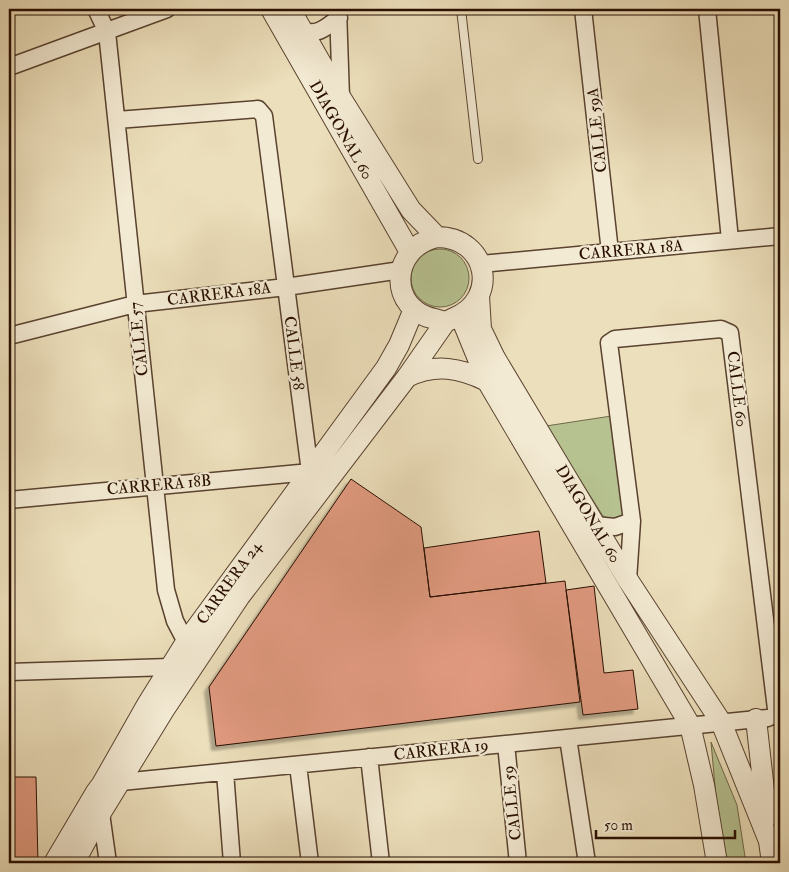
<svg xmlns="http://www.w3.org/2000/svg" width="789" height="872" font-family="'IM FELL Double Pica',serif">
<style>
.green{fill:#b7c291;stroke:#706848}
.building{fill:#e19a80;stroke:#280e00;filter:url(#shadow)}
.lines{fill:none;stroke-linecap:round;stroke-linejoin:round}
.service-casing{stroke:#59422f;stroke-width:10}
.minor-casing{stroke:#59422f;stroke-width:19}
.tertiary-casing{stroke:#59422f;stroke-width:22}
.service{stroke:#f3ead3;stroke-width:8}
.minor{stroke:#f3ead3;stroke-width:16}
.tertiary{stroke:#f3ead3;stroke-width:20}
.labels{text-anchor:middle;dominant-baseline:central;stroke-width:4.5;stroke-linejoin:round;paint-order:stroke}
.street-label{font-size:16px;fill:#280e00;stroke:#f3ead3}
</style>
<defs>
<filter id="shadow"><feDropShadow dx="-4.5" dy="4.5" stdDeviation="1" flood-color="#0004"/></filter>
</defs>
<rect width="100%" height="100%" fill="#ecdfbb"/>
<filter id="stains"><feTurbulence type="fractalNoise" baseFrequency=".004" numOctaves="4"/><feColorMatrix values="0 0 0 0 .2 0 0 0 0 .09 0 0 0 0 .02 0 0 0 .5 -.17"/></filter>
<radialGradient id="worn" r=".72"><stop offset=".6" stop-color="#630" stop-opacity="0"/><stop offset="1" stop-color="#630" stop-opacity=".3"/></radialGradient>
<path class="green" d="M411 278a29 29 0 1 1 58 0a29 29 0 1 1-58 0Z
M618 415 625 517 610 521 603 516 546 426Z
M711 742 737 805 746 863H722Z"/>
<path class="building" d="M351 479 421 527 430 597 565 581 580 702 216 746 209 687Z
M539 531 546 583 430 597 424 548Z
M594 586 604 673 633 670 638 709 583 715 566 590Z
M9 777H36L38 863H9Z"/>
<g class="lines">
<g class="service-casing">
<path id="service" d="M461 9 478 159"/>
</g>
<g class="minor-casing">
<path id="minor" d="M96 9 107 32 166 590 175 621 186 642
M338 9 341 98
M583 9 610 252
M707 9 730 240
M303 31C319 36 327 26 339 18
M9 67 167 9
M481 264 780 236
M9 336 135 304 286 287 401 270
M9 500 310 472 264 116 258 109 117 120
M595 525 615 527 632 521
M628 580 632 521 609 343 615 339 721 329 730 333 777 717
M9 672 170 667
M568 738 587 863
M506 744 518 863
M369 757 381 863
M298 765 310 863
M225 772 232 863
M111 783 768 718
M100 806 108 863"/>
</g>
<g class="tertiary-casing">
<path id="tertiary" d="M271 9 410 252
M290 9 341 98 411 210 437 237
M437 237C488 237 500 299 454 318 451 319 449 321 447 321 444 322 438 320 435 319 388 310 389 248 437 237Z
M479 296 481 329 495 358 628 580 721 722 769 841 772 863
M460 315 487 381 690 725 704 785 717 863
M407 377C436 363 460 368 487 381
M756 719 767 817
M54 863 96 792 102 784 148 703 186 642 386 368 399 345 414 309
M74 863 102 811 164 710 240 596 407 377 446 321"/>
</g>
<use href="#service" class="service"/>
<use href="#minor" class="minor"/>
<use href="#tertiary" class="tertiary"/>
</g>
<g class="labels">
<g class="street-label">
<text transform="translate(341 130) rotate(60)">DIAGONAL 60</text>
<text transform="translate(597 130) rotate(-96)">CALLE 59A</text>
<text transform="translate(631 250) rotate(-5)">CARRERA 18A</text>
<text transform="translate(219 294) rotate(-7)">CARRERA 18A</text>
<text transform="translate(139 339) rotate(-96)">CALLE 57</text>
<text transform="translate(294 353) rotate(83)">CALLE 58</text>
<text transform="translate(737 389) rotate(83)">CALLE 60</text>
<text transform="translate(159 485) rotate(-5)">CARRERA 18B</text>
<text transform="translate(588 514) rotate(59)">DIAGONAL 60</text>
<text transform="translate(229 583) rotate(-54)">CARRERA 24</text>
<text transform="translate(441 750) rotate(-6)">CARRERA 19</text>
<text transform="translate(512 803) rotate(-96)">CALLE 59</text>
</g>
</g>
<rect width="789" height="872" fill="none" stroke="#ecdfbb" stroke-width="30"/>
<rect x="10" y="10" width="769" height="852" fill="none" stroke="#280e00" stroke-width="2.5"/>
<rect x="15" y="15" width="759" height="842" fill="none" stroke="#280e00"/>
<path d="M596 830v8h139v-8" fill="none" stroke="#280e00" stroke-width="2.5"/>
<text x="604" y="830" font-size="15" fill="#280e00" stroke="#f3ead3" stroke-width="4" paint-order="stroke">50 m</text>
<rect width="100%" height="100%" filter="url(#stains)"/>
<rect width="100%" height="100%" fill="url(#worn)"/>
</svg>
